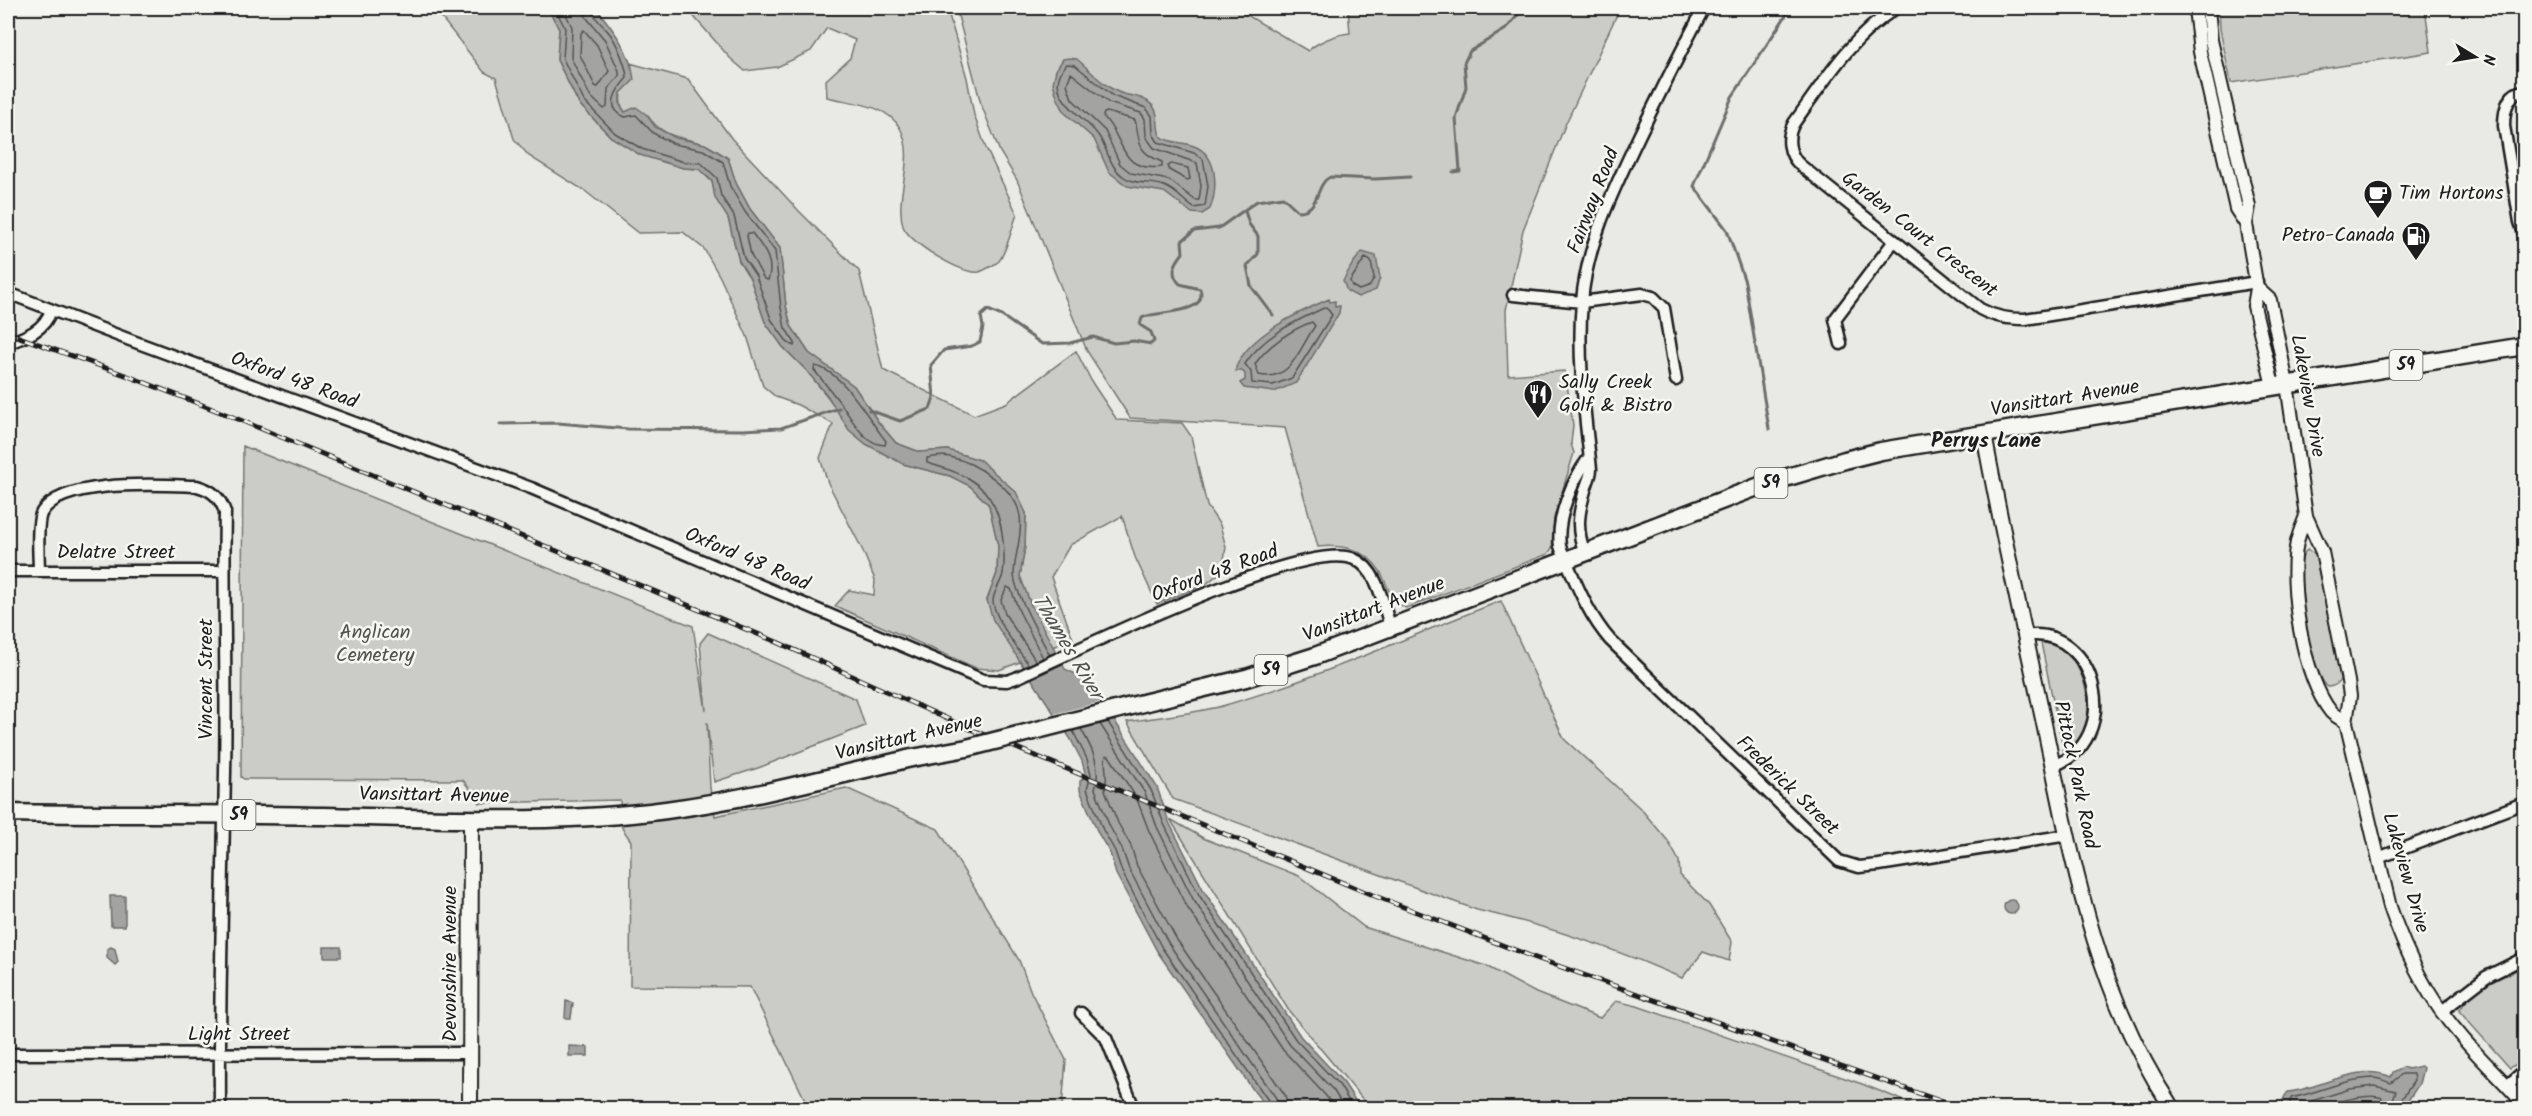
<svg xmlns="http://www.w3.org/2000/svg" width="2532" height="1116" font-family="Kalam,sans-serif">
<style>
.green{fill:#cbcbc7;stroke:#747472;stroke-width:1.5}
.water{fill:#a3a3a1;stroke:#6d6d6c;stroke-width:1.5}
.pier{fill:#e9e9e5}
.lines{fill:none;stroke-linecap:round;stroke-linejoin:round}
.shore{stroke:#525251;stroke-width:1.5}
.stream{stroke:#6d6d6c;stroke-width:3}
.minor-casing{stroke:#1c1c1c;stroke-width:15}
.tertiary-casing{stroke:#1c1c1c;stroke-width:16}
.secondary-casing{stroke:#1c1c1c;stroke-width:18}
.primary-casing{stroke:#1c1c1c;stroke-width:21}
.minor{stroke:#f6f6f2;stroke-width:10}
.tertiary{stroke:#f6f6f2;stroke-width:12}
.secondary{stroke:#f6f6f2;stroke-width:14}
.primary{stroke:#f6f6f2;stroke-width:16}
.rail-casing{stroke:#1c1c1c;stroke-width:5}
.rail{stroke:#f6f6f2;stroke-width:3;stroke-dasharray:9;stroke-linecap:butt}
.primary-bridge-casing{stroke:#1c1c1c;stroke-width:21;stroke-linecap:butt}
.primary-bridge{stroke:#f6f6f2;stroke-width:16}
.labels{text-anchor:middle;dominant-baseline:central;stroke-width:5;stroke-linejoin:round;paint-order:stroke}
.shield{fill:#f6f6f2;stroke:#5d5d5c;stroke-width:1.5}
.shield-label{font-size:18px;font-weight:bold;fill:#1c1c1c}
.poi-label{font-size:20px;fill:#1c1c1c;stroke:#f6f6f2;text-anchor:start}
.street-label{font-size:20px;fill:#1c1c1c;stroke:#f6f6f2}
.park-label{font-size:20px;fill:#51514f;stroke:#f6f6f2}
.neighbourhood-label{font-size:21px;font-weight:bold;fill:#1c1c1c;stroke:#f6f6f2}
.water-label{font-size:21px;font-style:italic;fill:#525251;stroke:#f6f6f2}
</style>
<rect width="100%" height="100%" fill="#e9e9e5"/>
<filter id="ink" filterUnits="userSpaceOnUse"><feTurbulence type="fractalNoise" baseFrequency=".0167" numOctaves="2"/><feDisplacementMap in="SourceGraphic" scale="12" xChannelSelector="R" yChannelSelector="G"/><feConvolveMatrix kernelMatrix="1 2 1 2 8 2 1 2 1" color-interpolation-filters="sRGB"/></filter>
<g filter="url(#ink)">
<path class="green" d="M431 8H548L559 29 557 60 579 104 611 137 683 168 699 169 712 182 716 198 728 218 739 261 750 278 765 322 783 347 806 370 838 410 903 464 950 476 970 486 989 505 998 545 997 573 987 600 1020 662 999 670 976 668 835 606 849 590 874 595 875 580 862 549 828 483 820 458 833 424 798 405 776 397 763 386 747 336 720 277 704 249 683 232 638 233 585 191 529 156 514 139 496 78 484 72 437 12Z
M680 8H947L967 78 974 115 986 148 1017 214C1013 225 1006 253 999 261 996 264 983 271 979 272 962 275 908 242 903 226 894 193 917 159 900 128 887 104 851 103 827 97L826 80 850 58 855 40 827 28 811 51 777 67 745 71 730 58 689 11Z
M956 8H1235L1308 51C1317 42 1337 34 1350 33L1348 8H1620L1566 123 1523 230 1506 310 1508 375 1565 371 1573 425 1571 444 1574 453 1554 518 1552 548 1548 554 1406 608C1391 602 1390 592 1384 579 1372 551 1346 544 1318 547L1285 428 1130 418 1087 351 1017 180 1000 152 981 104Z
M2219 8H2425L2431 52 2231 83 2220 29Z
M630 63 688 79 732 139 799 211 859 271 883 370 974 415 1006 403 1076 351 1093 384 1117 420 1182 423 1191 436 1207 506 1220 525 1226 547 1222 571 1206 584 1157 604 1135 557 1122 516 1070 545 1051 577 1073 639 1052 647 1031 605 1020 576 1025 547 1026 513 948 450 920 452 896 443 879 423 854 386 809 353 791 326 786 306 780 248 750 209 736 183 728 158C720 153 712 147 704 144 679 136 663 138 647 115L625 112C614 98 626 81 632 67Z
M243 446 693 626 706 711 700 643 708 633 856 699 865 726 758 768 714 782 707 722 710 788 715 816 846 788 938 829 1019 960 1031 992 1066 1060 1062 1108H809L750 987 630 986 631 841 622 828 620 800 480 803 463 780 244 779 241 777Z
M2307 550 2315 554 2341 674C2341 683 2336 686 2328 687 2311 675 2289 564 2307 550Z
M1501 601 1564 739 1641 809 1668 841 1679 861 1680 875 1709 905 1732 942 1729 961 1703 952 1682 978C1616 949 1548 926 1477 910L1173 799 1127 722C1158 717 1191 714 1222 706 1318 679 1408 636 1501 601Z
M2041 643C2088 639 2107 740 2064 753Z
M1170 819 1203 838 1299 876 1364 927 1486 966 1536 993 1600 1018 1616 1001 1637 1006 1862 1084 1922 1108H1370L1289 1011Z
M2524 967V1059L2510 1068 2459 1011C2472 989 2502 976 2524 967Z"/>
<path class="water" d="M548 8H596C613 29 631 52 634 80L620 94V105L625 112 636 107 647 115 655 127 676 138 705 144 728 158 736 183 750 209 780 248 786 306 791 326 809 353 854 386 879 423 896 443 920 452 948 450 980 460 1016 492 1026 513 1025 547 1020 576 1031 605 1065 669 1086 679 1093 687 1157 787 1169 822 1204 891 1301 1037 1344 1083 1360 1108H1267L1254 1091 1157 951 1116 874 1110 853 1098 833 1080 790V781L1086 776 1082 761 1070 738 993 620 987 600 997 573 998 546 989 505 970 486 950 476 903 464 866 444 849 430 827 395 806 370 783 347 765 322 750 278 739 261 728 218 715 198 712 181 699 169 683 168 640 155 611 137 579 104 557 60 559 29Z
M1069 58 1077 59C1090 70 1102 85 1118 92 1129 97 1144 95 1153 106 1161 116 1155 127 1161 137 1171 143 1183 142 1194 146 1218 155 1218 188 1210 209L1202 214 1192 213 1164 192 1127 186 1109 172 1094 139 1065 113 1057 97 1053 83 1056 70 1063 59Z
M1362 252 1376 256 1380 278 1376 290 1358 297 1347 291 1343 281 1353 263Z
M1329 299 1330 302 1335 301V307L1340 306 1339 313 1296 383 1274 392 1244 388 1240 383 1245 380V374L1242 371H1236V367C1249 335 1299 312 1329 299Z
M110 896H125V926H111Z
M2004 907a7 7 0 1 1 14 0a7 7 0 1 1-14 0Z
M111 947 115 949 118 962 115 965 107 958V949Z
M324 947H341V957H324Z
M566 1001 573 1003 571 1018H565Z
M569 1046 588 1047V1056H569Z
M2421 1066 2423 1068 2419 1084 2403 1108H2285C2281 1102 2283 1098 2288 1092 2320 1089 2358 1062 2391 1077L2393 1072 2403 1067 2408 1069Z"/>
<path class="pier" d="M1104 701 1117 720 1064 734 1050 715Z"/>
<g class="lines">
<path class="shore" d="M555 8 565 28 563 59 584 101 615 133 642 149 684 162 701 163 717 178 721 196 734 216 744 258 756 276 771 319 788 343 794 346 795 343 785 328 781 308 775 251 745 212 730 186 723 162 703 150 674 144 653 133 636 115 625 117C604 108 616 90 627 78 627 68 617 43 610 34 604 26 593 18 592 8
M563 8 572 27 571 58 590 96 604 109 607 107 608 89 619 76V71L605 40 586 17 584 8
M584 30 597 45 609 71 598 87 595 86 580 55 581 33Z
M1067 64 1075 65 1113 96 1146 108 1152 116 1153 134 1158 142 1194 153 1203 159 1208 186 1205 206 1194 208C1183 201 1176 190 1164 186 1152 181 1135 185 1124 177 1109 167 1108 149 1098 135 1085 116 1039 94 1067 64Z
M1071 73 1109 103 1141 113 1145 119 1146 137 1154 148 1197 163 1201 186 1199 200H1195L1169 180 1131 173 1120 164 1105 131 1072 99 1067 84Z
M1107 112 1135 120C1141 143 1135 151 1162 162V167C1118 172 1127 141 1103 116L1104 113Z
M1171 164 1188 168 1190 179 1187 180 1169 170 1168 166Z
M748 233H752C763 248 775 261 768 280L764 279 751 255 747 236Z
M1365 258 1371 261 1374 278 1370 286 1359 290 1352 286 1350 281Z
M1326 307 1332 315 1292 378 1273 385 1252 383 1251 372 1245 364C1264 335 1296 321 1326 307Z
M1312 322 1315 326C1299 348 1292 382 1259 375L1255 364C1267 346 1292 329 1312 322Z
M815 366C843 371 869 420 886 441L885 445C863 444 853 420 841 404 833 393 823 381 814 370Z
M1036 661 1005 614 1001 600 1007 587 1011 589 1019 611 1043 658
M1029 665C1019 651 993 617 993 600 994 591 1001 583 1003 574 1005 561 1004 546 1002 533 995 486 969 475 927 463V458C934 457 943 455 950 457 975 462 1016 488 1020 516 1023 536 1014 556 1014 575 1015 593 1041 639 1050 655
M1108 722 1151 790 1164 824 1199 895 1296 1040 1340 1086 1353 1108
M1100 724 1145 793 1157 827 1193 899 1290 1045 1334 1091 1344 1108
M1081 729C1092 748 1102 768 1095 789L1110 827 1122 849 1129 869 1169 944 1276 1098 1279 1108
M1073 731 1087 759 1091 774 1087 789 1103 830 1115 851 1122 872 1162 948 1270 1103 1271 1108
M1288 1108 1285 1095 1177 940 1137 866 1131 846 1118 823 1105 790C1109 775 1103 765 1106 755L1109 756 1136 797 1149 831 1185 904 1283 1050 1326 1096 1334 1108
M2289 1108 2291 1098C2318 1093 2344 1079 2373 1078 2379 1078 2385 1081 2391 1083L2402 1074H2413L2414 1081 2399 1103 2398 1108
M2297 1108 2299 1105 2350 1089 2374 1086 2396 1091 2390 1108
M2317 1108C2330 1103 2370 1092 2382 1098L2381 1108"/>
<path class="stream" d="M1453 172 1460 171 1456 118 1466 87 1464 63 1470 51 1506 29 1524 8
M1245 211 1249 224 1258 236V254L1247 266 1251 286 1273 315
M869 410 900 421 930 409 934 397 931 365 944 350 972 346 980 342 983 327 981 316 988 310 1002 316 1042 344 1070 343 1093 337 1114 343 1134 341 1151 344 1154 341 1151 332 1140 325 1142 318C1155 310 1209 316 1200 289L1180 284C1169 273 1175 263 1183 253L1182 241 1194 231 1219 228 1257 201 1283 197 1298 211C1320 212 1315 184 1330 177L1375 179 1410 177
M500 424 558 423 628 429 743 430 781 428 839 408
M1769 429 1745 282 1727 230 1694 186 1732 97 1791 8"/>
<g class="minor-casing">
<path id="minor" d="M1896 8C1851 37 1825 80 1794 123 1786 137 1788 154 1800 165L1980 309C1995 317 2008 319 2025 319L2257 282
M2524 91C2507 93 2504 111 2504 126L2520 222 2524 234
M8 293 130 340 531 488 983 680 1007 681 1016 678C1073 652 1304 538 1354 559 1378 569 1383 604 1390 626
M1513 295 1582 302 1642 294 1653 297 1664 308 1676 380
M8 343C26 337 45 330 51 310
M1841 344 1835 319 1894 241
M1588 459C1572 481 1556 518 1560 546 1562 553 1567 560 1569 567 1580 593 1591 618 1610 640L1839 861 1859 867 1879 865 2068 835
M1585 553C1575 528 1579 511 1586 487 1588 481 1591 475 1591 469 1585 414 1577 357 1582 301 1587 242 1615 187 1640 134 1661 91 1682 49 1704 8
M8 571H224
M39 571C39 559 36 521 42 512 63 478 161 485 197 486 212 490 220 497 225 512 223 599 227 685 225 772 223 884 219 996 220 1108
M2025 636C2098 624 2125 742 2052 766
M2378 858 2524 803
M2442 1011 2486 977 2524 958
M1081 1013 1106 1038 1134 1108
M8 1054 470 1053
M2508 1085 2524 1071"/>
</g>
<g class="tertiary-casing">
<path id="tertiary" d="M2195 8 2200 52 2236 209 2246 224
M2208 8 2211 40 2249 206 2246 224 2257 288 2254 306 2273 386
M2257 288 2270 300 2287 384 2306 516 2322 552 2348 681 2350 696 2346 722 2390 907C2406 954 2428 999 2461 1036 2481 1060 2504 1081 2524 1104
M2306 516C2303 524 2299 533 2297 542 2288 585 2303 677 2331 712 2335 716 2341 719 2346 722"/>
</g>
<g class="secondary-casing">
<path id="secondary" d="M1984 434C2001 529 2023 624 2043 719 2072 857 2093 988 2172 1108
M470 1108 471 820"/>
</g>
<g class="primary-casing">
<path id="primary" d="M1147 702 1246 678 1315 656 1765 484 1845 460 1881 451 2038 425 2524 346
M8 813C113 815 218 813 323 816 437 818 552 825 666 810 749 799 830 777 912 758"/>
</g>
<use href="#minor" class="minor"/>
<use href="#tertiary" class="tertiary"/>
<use href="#secondary" class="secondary"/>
<use href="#primary" class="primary"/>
<g class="rail-casing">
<path id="rail" d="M8 333 128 376 228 415 777 642 963 726 1375 896 1533 957 1960 1108"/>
</g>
<use href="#rail" class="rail"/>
<g class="primary-bridge-casing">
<path id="primary-bridge" d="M912 758 967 748 1147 702"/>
</g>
<use href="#primary-bridge" class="primary-bridge"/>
</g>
</g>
<defs>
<g id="cafe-pin" transform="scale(1.5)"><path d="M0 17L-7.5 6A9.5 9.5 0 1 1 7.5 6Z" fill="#1c1c1c" stroke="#f6f6f2"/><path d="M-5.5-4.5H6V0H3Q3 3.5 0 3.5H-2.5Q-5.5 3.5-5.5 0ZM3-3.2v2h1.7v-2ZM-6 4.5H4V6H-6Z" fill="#fff"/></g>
<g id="fuel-pin" transform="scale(1.5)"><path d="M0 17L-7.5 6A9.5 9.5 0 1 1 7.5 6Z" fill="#1c1c1c" stroke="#f6f6f2"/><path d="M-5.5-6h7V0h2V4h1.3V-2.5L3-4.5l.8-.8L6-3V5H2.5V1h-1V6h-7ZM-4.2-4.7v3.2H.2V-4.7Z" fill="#fff"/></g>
<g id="restaurant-pin" transform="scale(1.5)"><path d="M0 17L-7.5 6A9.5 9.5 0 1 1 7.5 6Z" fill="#1c1c1c" stroke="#f6f6f2"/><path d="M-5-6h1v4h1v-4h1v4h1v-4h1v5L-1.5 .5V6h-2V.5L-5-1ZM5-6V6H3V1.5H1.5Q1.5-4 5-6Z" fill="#fff"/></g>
</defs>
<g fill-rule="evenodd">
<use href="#cafe-pin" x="2378" y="194"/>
<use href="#fuel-pin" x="2416" y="236"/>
<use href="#restaurant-pin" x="1538" y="394"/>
</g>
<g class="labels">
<g class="shield">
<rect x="2389.5" y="350" width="33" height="30" rx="4.5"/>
<rect x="1754.5" y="468" width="33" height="30" rx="4.5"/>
<rect x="1254.5" y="655" width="33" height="30" rx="4.5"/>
<rect x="222.5" y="800" width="33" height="30" rx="4.5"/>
</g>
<g class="shield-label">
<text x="2406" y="365">59</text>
<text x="1771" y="483">59</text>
<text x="1271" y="670">59</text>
<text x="239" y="815">59</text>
</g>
<g class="poi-label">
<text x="2399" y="194">Tim Hortons</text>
<text x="2395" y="236" text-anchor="end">Petro-Canada</text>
<text x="1559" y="383">Sally Creek<tspan x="1559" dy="23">Golf &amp; Bistro</tspan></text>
</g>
<g class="street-label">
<text transform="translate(1594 201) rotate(-69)">Fairway Road</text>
<text transform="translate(1919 235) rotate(38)">Garden Court Crescent</text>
<text transform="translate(294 381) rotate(20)">Oxford 48 Road</text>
<text transform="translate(2307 396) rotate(80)">Lakeview Drive</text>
<text transform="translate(2065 399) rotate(-9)">Vansittart Avenue</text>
<text x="116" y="553">Delatre Street</text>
<text transform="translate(747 560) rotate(23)">Oxford 48 Road</text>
<text transform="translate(1215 574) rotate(-20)">Oxford 48 Road</text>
<text transform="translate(1374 610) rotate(-21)">Vansittart Avenue</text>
<text transform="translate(207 679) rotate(-90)">Vincent Street</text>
<text transform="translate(909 738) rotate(-13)">Vansittart Avenue</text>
<text transform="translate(2075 775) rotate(78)">Pittock Park Road</text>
<text transform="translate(1787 786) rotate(44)">Frederick Street</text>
<text transform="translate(434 796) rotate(1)">Vansittart Avenue</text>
<text transform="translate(2405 873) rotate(74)">Lakeview Drive</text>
<text transform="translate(451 964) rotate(-90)">Devonshire Avenue</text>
<text x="239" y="1035">Light Street</text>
</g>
<g class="park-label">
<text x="375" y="633">Anglican<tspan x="375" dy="23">Cemetery</tspan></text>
</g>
<g class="neighbourhood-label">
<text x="1986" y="441">Perrys Lane</text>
</g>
<g class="water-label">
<text transform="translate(1067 647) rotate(59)">Thames River</text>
</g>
</g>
<rect width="2532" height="1116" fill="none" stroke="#f6f6f2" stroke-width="30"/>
<rect x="15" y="15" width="2502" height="1086" fill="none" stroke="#1c1c1c" stroke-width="2" filter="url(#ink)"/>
<g transform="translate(2475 57) rotate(101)" stroke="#f6f6f2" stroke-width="4.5" paint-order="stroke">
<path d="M0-4.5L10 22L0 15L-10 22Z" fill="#1c1c1c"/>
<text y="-9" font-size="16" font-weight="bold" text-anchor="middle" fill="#1c1c1c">N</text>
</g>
</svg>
